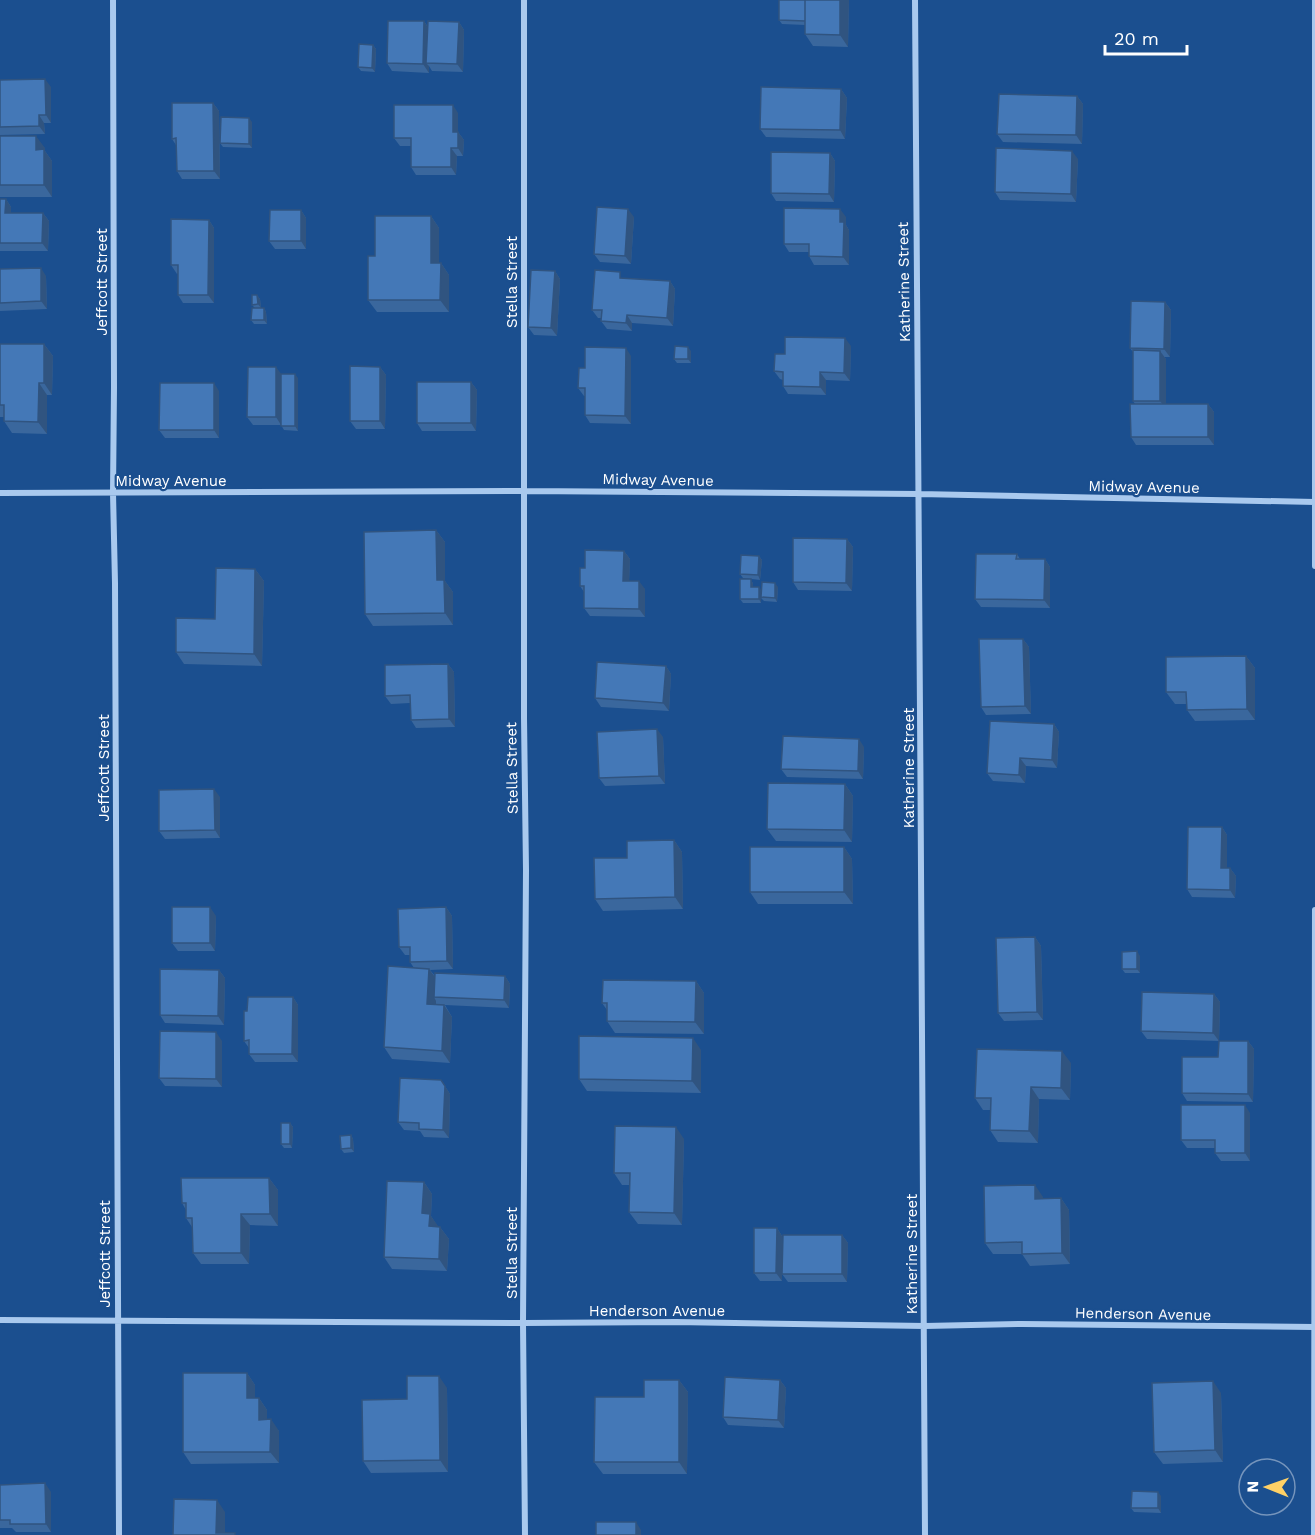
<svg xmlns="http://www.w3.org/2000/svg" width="1315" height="1535" font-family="'Work Sans',sans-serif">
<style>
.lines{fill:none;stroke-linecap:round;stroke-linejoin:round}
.minor{stroke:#a9c9ee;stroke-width:6}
.wall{fill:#3a679d}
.shaded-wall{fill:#305480}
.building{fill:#4478b7;stroke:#305480;stroke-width:1.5}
.labels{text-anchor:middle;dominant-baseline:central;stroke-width:4.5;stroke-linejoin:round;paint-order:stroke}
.street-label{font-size:15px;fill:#fff;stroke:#1b4f8f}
</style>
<rect width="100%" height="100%" fill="#1b4f8f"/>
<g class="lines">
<path class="minor" d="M113 0 114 387 113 493 115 583 119 1535
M524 0V718L526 870 523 1323 525 1535
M915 0C916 512 925 1023 925 1535
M1315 0V566
M0 493 524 491 919 494 1315 502
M0 1320 523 1323 676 1322 925 1326 1022 1324 1314 1327
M1314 1535 1315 910"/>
</g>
<path class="wall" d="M779 0H849L848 47 813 46 805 34V25L782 24 779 20Z
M424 21 428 27 459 22 464 30 463 72 432 71 429 66V73L392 71 387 63Z
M373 45 376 49 375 72 361 71 358 67Z
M0 80 51 87V123H44L45 134 0 135Z
M841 89 847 98 845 139 766 137 760 129Z
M1077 96 1083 104 1082 144 1003 142 997 134Z
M213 103 219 111 220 179H182L177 171 176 145 172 139Z
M458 113V132L464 140 463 156H457L456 175H416L411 167V146H400L394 138Z
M252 122V148L223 147 220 143Z
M0 136 45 148V151L52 161V197H0Z
M830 153 835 161 834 202 776 201 771 193Z
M1078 159 1076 202 1000 200 995 192Z
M0 199H6L11 207V213H43L49 221 48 251H0Z
M301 210 306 218V249H275L269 241Z
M431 216 439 228V263H441L449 275V312H377L368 300 375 256Z
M634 217 631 264 600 262 594 254Z
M846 217V225L849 230V265H814L809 256V252H789L784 244Z
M209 220 214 228V303H183L178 295V273L177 274 171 265Z
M0 269 46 276 47 309 0 311Z
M555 271 560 279 557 336 534 335 528 327Z
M625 278 670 281 675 289 673 326 632 323V331L607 329 601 321 602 318H598L592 310Z
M257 295 260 299 261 308H264L266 312 267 324H254L251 320 255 308 252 305Z
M1165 302 1171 310 1170 357H1164L1166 359V404H1208L1214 412V445H1136L1131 437 1135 404 1133 401V352L1130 348Z
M0 344H44L53 356 52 395H47V434L12 433 4 421V417H0Z
M851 346 850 381 826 380V395L788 394 783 386V380L780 379 774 371 785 354Z
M691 351V363H677L674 359Z
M631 356V424L590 423 585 415V396H584L578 388 585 368Z
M380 367 386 375 385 429H356L350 421Z
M298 378V431L284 430 281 425H253L247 417Z
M471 382 477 390 476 431H422L417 423Z
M219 391V438H165L159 430Z
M436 530 445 542V581L453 592V625L373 626 365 614Z
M847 539 853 547 852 591 798 590 793 582Z
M624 551 630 559 629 581 645 589V617L590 616 584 608V592L580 586 585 568Z
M1017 554 1020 559H1045L1050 567V608L981 607 975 599Z
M759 556 762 560 760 580 743 578 740 574Z
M255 569 264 581 262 666 184 664 176 652 215 619Z
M751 579 753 584V587L761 591 778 587 777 602 764 601 761 598V603H743L740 599Z
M1023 639 1029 647 1031 714 986 715 981 707Z
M1246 656 1255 668V720L1195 721 1187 710V704H1175L1166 692Z
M448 664 454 672 455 727 416 728 411 720 410 703 391 704 385 696Z
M666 666 671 674 669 711 601 707 595 698Z
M1054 724 1059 732 1057 768 1026 766 1025 783 993 781 987 773Z
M663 737 665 784 605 786 599 778Z
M864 747 863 779 787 777 781 769Z
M845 784 853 796 852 842 776 841 767 829Z
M220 797V838L165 839 159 831Z
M1222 827 1227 835V868H1230L1236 876 1235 898 1192 897 1187 889Z
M674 840 682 852 683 909 603 911 595 899 627 858Z
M844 847 852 859 853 904H758L750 892Z
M446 907 452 916 453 969 430 970 435 976H505L510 984 509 1008 445 1005 452 1017 450 1063 392 1059 384 1047 414 968 410 962V955H405L399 947Z
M216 916 215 951H178L172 943Z
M1035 937 1041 946 1043 1020 1004 1021 998 1013Z
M1140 956V973H1125L1122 969Z
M219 970 225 978 224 1025 165 1023 160 1015Z
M696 981 704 993V1034L615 1033 607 1021V1010L602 1003Z
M1214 994 1220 1002 1219 1041 1147 1039 1141 1031Z
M293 997 298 1005V1062H255L249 1054V1048L244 1041 247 1011Z
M222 1041V1087L165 1086 159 1078Z
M1248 1041 1254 1049 1253 1102 1187 1101 1182 1093 1218 1057Z
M701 1050V1093L587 1091 579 1079Z
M1071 1063 1070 1100 1039 1099 1038 1143 998 1142 990 1130V1110H983L975 1098Z
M441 1080 450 1094 449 1138 424 1137 420 1131 404 1130 398 1122Z
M1250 1113V1161H1221L1215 1153V1148H1187L1181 1140Z
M290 1123 293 1127 292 1148H284L281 1144Z
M351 1135 353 1139 354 1152 344 1153 341 1149Z
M684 1139 682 1225 638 1224 629 1212 630 1185H622L614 1173Z
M269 1178 278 1190V1226L250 1225 249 1264H201L193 1253 192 1227 186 1218V1210L182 1203Z
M424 1182 432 1194 431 1216 438 1227H440L449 1239 447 1271 392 1269 384 1257Z
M1043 1197V1199L1061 1198 1069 1210 1070 1264 1030 1266 1022 1254H993L985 1243Z
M777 1228 782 1236V1281H760L754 1273Z
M842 1235 848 1243 847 1282H788L782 1274Z
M247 1373 255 1385V1398H259L267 1410V1420L279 1431V1463L191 1464 183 1452Z
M679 1380 688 1392 687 1474H603L594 1462 644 1397Z
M780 1380 786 1388 784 1428 728 1425 723 1417Z
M447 1388 448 1472 371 1473 363 1461 407 1399Z
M1221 1393 1223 1462 1163 1464 1154 1452Z
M0 1485 51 1492V1532H16L12 1528H0Z
M1161 1496V1513L1134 1512 1131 1508Z"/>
<path class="shaded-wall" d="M840 0H849L848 47 840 35Z
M424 21 429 29 426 63 429 66V73L423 64Z
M459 22 464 30 463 72 457 64Z
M373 45 376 49 375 72 372 68Z
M45 79 51 87V123L46 115Z
M841 89 847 98 845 139 840 130Z
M1077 96 1083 104 1082 144 1076 135Z
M213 103 219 111 220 179 214 171Z
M453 105 458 113V132L464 140 463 156 458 148 453 132Z
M39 115 44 123 45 134 39 126Z
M249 118 252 122V148L249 144Z
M36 136 45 148V151L52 161V197L44 185 36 150Z
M451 148 457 156 456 175 451 167Z
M1072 151 1078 159 1076 202 1071 194Z
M830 153 835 161 834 202 829 194Z
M6 199 11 207V221L5 213Z
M628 209 634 217 631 264 625 256Z
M840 209 846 217V225L849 230V265L843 257 840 222Z
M301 210 306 218V249L301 241Z
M43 213 49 221 48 251 42 243Z
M431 216 439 228V275L431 263Z
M209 220 214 228V303L208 295Z
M441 263 449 275V312L440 300Z
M41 268 46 276 47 309 41 301Z
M555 271 560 279 557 336 551 328Z
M670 281 675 289 673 326 667 318Z
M257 295 260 299 261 308 258 304Z
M1165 302 1171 310 1170 357 1164 349Z
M264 308 266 312 267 324 264 320Z
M627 315 632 323V331L626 323Z
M845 338 851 346 850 381 844 373Z
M44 344 53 356 52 395 44 383Z
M688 347 691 351V363L688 359Z
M626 348 631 356V424L625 416Z
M1160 351 1166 359V409L1160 401Z
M276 367 282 375 281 425 276 417Z
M380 367 386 375 385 429 380 421Z
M820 372 826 380V395L820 387Z
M295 374 298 378V431L295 426Z
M471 382 477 390 476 431 471 423Z
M39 383 47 395V434L38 422Z
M214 383 219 391V438L214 430Z
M1208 404 1214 412V445L1208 437Z
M436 530 445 542V581L453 592V625L445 613 437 580Z
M847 539 853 547 852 591 846 583Z
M624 551 630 559 629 589 623 581Z
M759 556 762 560 760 580 758 575Z
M1045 559 1050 567V608L1044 600Z
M255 569 264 581 262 666 254 654Z
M751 579 753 584V591L751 587Z
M639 581 645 589V617L639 609Z
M775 583 778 587 777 602 775 598Z
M759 587 762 591 761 603 759 599Z
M1023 639 1029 647 1031 714 1025 706Z
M1246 656 1255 668V720L1247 709Z
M448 664 454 672 455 727 449 719Z
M666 666 671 674 669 711 663 703Z
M1054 724 1059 732 1057 768 1052 760Z
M657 729 663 737 665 784 659 776Z
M859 739 864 747 863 779 858 771Z
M1020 758 1026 766 1025 783 1019 775Z
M845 784 853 796 852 842 844 830Z
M214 789 220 797V838L215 830Z
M1222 827 1227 835V876L1221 868Z
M674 840 682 852 683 909 675 897Z
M844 847 852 859 853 904 844 892Z
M1230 868 1236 876 1235 898 1230 890Z
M210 907 216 916 215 951 210 943Z
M446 907 452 916 453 969 447 961Z
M1035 937 1041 946 1043 1020 1037 1012Z
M1137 951 1140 956V973L1137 969Z
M429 969 438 981 434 997 436 1001V1016L427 1004Z
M219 970 225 978 224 1025 218 1016Z
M505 976 510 984 509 1008 504 1000Z
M696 981 704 993V1034L695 1022Z
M1214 994 1220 1002 1219 1041 1213 1033Z
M293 997 298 1005V1062L292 1054Z
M444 1005 452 1017 450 1063 442 1051Z
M216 1032 222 1041V1087L216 1079Z
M693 1038 701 1050V1093L692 1081Z
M1248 1041 1254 1049 1253 1102 1248 1094Z
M1062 1051 1071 1063 1070 1100 1061 1088Z
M445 1086 450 1094 449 1138 443 1130Z
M1031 1087 1039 1099 1038 1143 1029 1131Z
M1245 1105 1250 1113V1161L1245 1153Z
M290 1123 293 1127 292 1148 290 1144Z
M676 1127 684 1139 682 1225 674 1213Z
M351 1135 353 1139 354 1152 351 1148Z
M269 1178 278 1190V1226L270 1214Z
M424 1182 432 1194 431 1216 438 1226 437 1238 429 1226 422 1213Z
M1035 1185 1043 1197 1044 1211 1035 1199Z
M1061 1198 1069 1210 1070 1264 1062 1253Z
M241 1214 250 1225 249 1264 241 1253Z
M440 1227 449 1239 447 1271 439 1259Z
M777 1228 782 1236V1281L776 1273Z
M842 1235 848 1243 847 1282 842 1274Z
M247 1373 255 1385V1410L247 1398Z
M439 1376 447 1388 448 1472 440 1460Z
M679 1380 688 1392 687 1474 679 1462Z
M780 1380 786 1388 784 1428 778 1420Z
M1213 1381 1221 1393 1223 1462 1215 1450Z
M259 1398 267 1410V1432L259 1420Z
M271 1419 279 1431V1463L270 1452Z
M45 1483 51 1492V1532L46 1524Z
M1158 1492 1161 1496V1513L1158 1508Z
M217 1500 225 1512V1535L216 1533Z
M636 1522 641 1530V1535H636Z"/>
<path class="building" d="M779 0H805V21L779 20Z
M805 0H840V35L805 34Z
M388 21H424L423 64 387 63Z
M428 21 459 22 457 64 426 63Z
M359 44 373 45 372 68 358 67Z
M45 79 46 115H39V126L0 127V80Z
M761 87 841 89 840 130 760 129Z
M999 94 1077 96 1076 135 997 134Z
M172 103H213L214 171H177L176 138 172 139Z
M394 105H453V132H458V148H451V167H411V138H394Z
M221 117 249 118V144L220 143Z
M0 136H36V150L44 149V185H0Z
M996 148 1072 151 1071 194 995 192Z
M771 152 830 153 829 194 771 193Z
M0 199H6L5 213H43L42 243H0Z
M597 207 628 209 625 256 594 254Z
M784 208 840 209V222H844L843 257 809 256V244H784Z
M270 210H301V241H269Z
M375 216H431V263H441L440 300H368V256H375Z
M171 219 209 220 208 295H178V265H171Z
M41 268V301L0 303V269Z
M531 270 555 271 551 328 528 327Z
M595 270 620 272V278L670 281 667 318 627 315 626 323 601 321 602 310H592Z
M252 295H257L258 304 252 305Z
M1131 301 1165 302 1164 349 1130 348Z
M252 308H264V320H251Z
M785 337 845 338 844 373 820 372V387L783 386V372L774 371 775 354H785Z
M0 344H44V383H39L38 422 4 421V405H0Z
M675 346 688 347V359H674Z
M585 347 626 348 625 416 585 415V388H578L579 368H585Z
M1133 350 1160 351V401H1133Z
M350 366 380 367V421H350Z
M248 367H276V417H247Z
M281 374H295V426H281Z
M417 382H471V423H417Z
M160 383H214V430H159Z
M1130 404H1208V437H1131Z
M436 530 437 580H444L445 613 365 614 364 532Z
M793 538 847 539 846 583 793 582Z
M585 550 624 551 623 581H639V609L584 608V586H580V568H585Z
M976 554H1017L1016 559H1045L1044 600 975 599Z
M741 555 759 556 758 575 740 574Z
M216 568 255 569 254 654 176 652V618L215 619Z
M740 579H751V587H759V599H740Z
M762 582 775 583V598L761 597Z
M979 639H1023L1025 706 981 707Z
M1246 656 1247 709 1187 710 1186 692H1166V657Z
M597 662 666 666 663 703 595 698Z
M448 664 449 719 411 720 410 695 385 696V665Z
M990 721 1054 724 1052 760 1020 758 1019 775 987 773Z
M657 729 659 776 599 778 597 732Z
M783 736 859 739 858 771 781 769Z
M768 783 845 784 844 830 767 829Z
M214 789 215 830 159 831V790Z
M1188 827H1222L1221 868H1230V890L1187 889Z
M674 840 675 897 595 899 594 858H627V841Z
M750 847H844V892H750Z
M172 907H210V943H172Z
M446 907 447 961 410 962V947H399L398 909Z
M1035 937 1037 1012 998 1013 996 938Z
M1137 951V969H1122V952Z
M388 966 429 969 427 1004 444 1005 442 1051 384 1047Z
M160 969 219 970 218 1016 160 1015Z
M435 973 505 976 504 1000 434 997Z
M603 980 696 981 695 1022 607 1021V1003H602Z
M1142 992 1214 994 1213 1033 1141 1031Z
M248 997H293L292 1054H249V1040L244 1041V1011H247Z
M160 1031 216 1032V1079L159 1078Z
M579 1036 693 1038 692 1081 579 1079Z
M1219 1041H1248V1094L1182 1093V1057H1218Z
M977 1049 1062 1051 1061 1088 1031 1087 1029 1131 990 1130 991 1098H975Z
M400 1078 441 1080 445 1086 443 1130 419 1129V1123L398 1122Z
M1181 1105H1245V1153H1215V1140H1181Z
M281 1123H290V1144H281Z
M615 1126 676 1127 674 1213 629 1212 630 1173H614Z
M351 1135V1148L341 1149 340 1136Z
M181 1178H269L270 1214H241V1253H193L192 1218H186V1203H182Z
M387 1181 424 1182 422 1213 430 1214 429 1226 440 1227 439 1259 384 1257Z
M1035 1185V1199L1061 1198 1062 1253 1022 1254V1242L985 1243 984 1186Z
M754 1228H777L776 1273H754Z
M783 1235H842V1274H782Z
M183 1373H247V1398H259V1420L271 1419 270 1452H183Z
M407 1376H439L440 1460 363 1461 362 1400 407 1399Z
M725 1377 780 1380 778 1420 723 1417Z
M644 1380H679V1462H594L595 1397H644Z
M1213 1381 1215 1450 1154 1452 1152 1383Z
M45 1483 46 1524H10V1520H0V1485Z
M1132 1491 1158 1492V1508H1131Z
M174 1499 217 1500 216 1533H235V1535H173Z
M596 1522H636V1535H596Z"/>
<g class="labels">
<g class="street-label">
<text transform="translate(102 282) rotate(-90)">Jeffcott Street</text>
<text transform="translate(512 282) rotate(-90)">Stella Street</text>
<text transform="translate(904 282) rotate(-91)">Katherine Street</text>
<text transform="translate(658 480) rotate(1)">Midway Avenue</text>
<text x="171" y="481">Midway Avenue</text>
<text transform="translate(1144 487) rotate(1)">Midway Avenue</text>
<text transform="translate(104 768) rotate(-90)">Jeffcott Street</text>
<text transform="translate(512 768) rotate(-91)">Stella Street</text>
<text transform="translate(909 768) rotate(-90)">Katherine Street</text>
<text transform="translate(512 1253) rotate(-90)">Stella Street</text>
<text transform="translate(105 1254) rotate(-90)">Jeffcott Street</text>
<text transform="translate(912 1254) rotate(-90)">Katherine Street</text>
<text x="657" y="1311">Henderson Avenue</text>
<text transform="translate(1143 1314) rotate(1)">Henderson Avenue</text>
</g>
</g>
<g transform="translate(1267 1487) rotate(271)"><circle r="28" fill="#1b4f8f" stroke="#7695bc" stroke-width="1.5"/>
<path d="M0-4.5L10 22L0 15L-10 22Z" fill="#ffd166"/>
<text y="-9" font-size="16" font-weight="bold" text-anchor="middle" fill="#ffffff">N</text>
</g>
<path d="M1105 45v9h82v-9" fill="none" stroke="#ffffff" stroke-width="3"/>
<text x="1114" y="45" font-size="18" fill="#ffffff" stroke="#1b4f8f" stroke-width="4.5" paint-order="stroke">20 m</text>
</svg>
